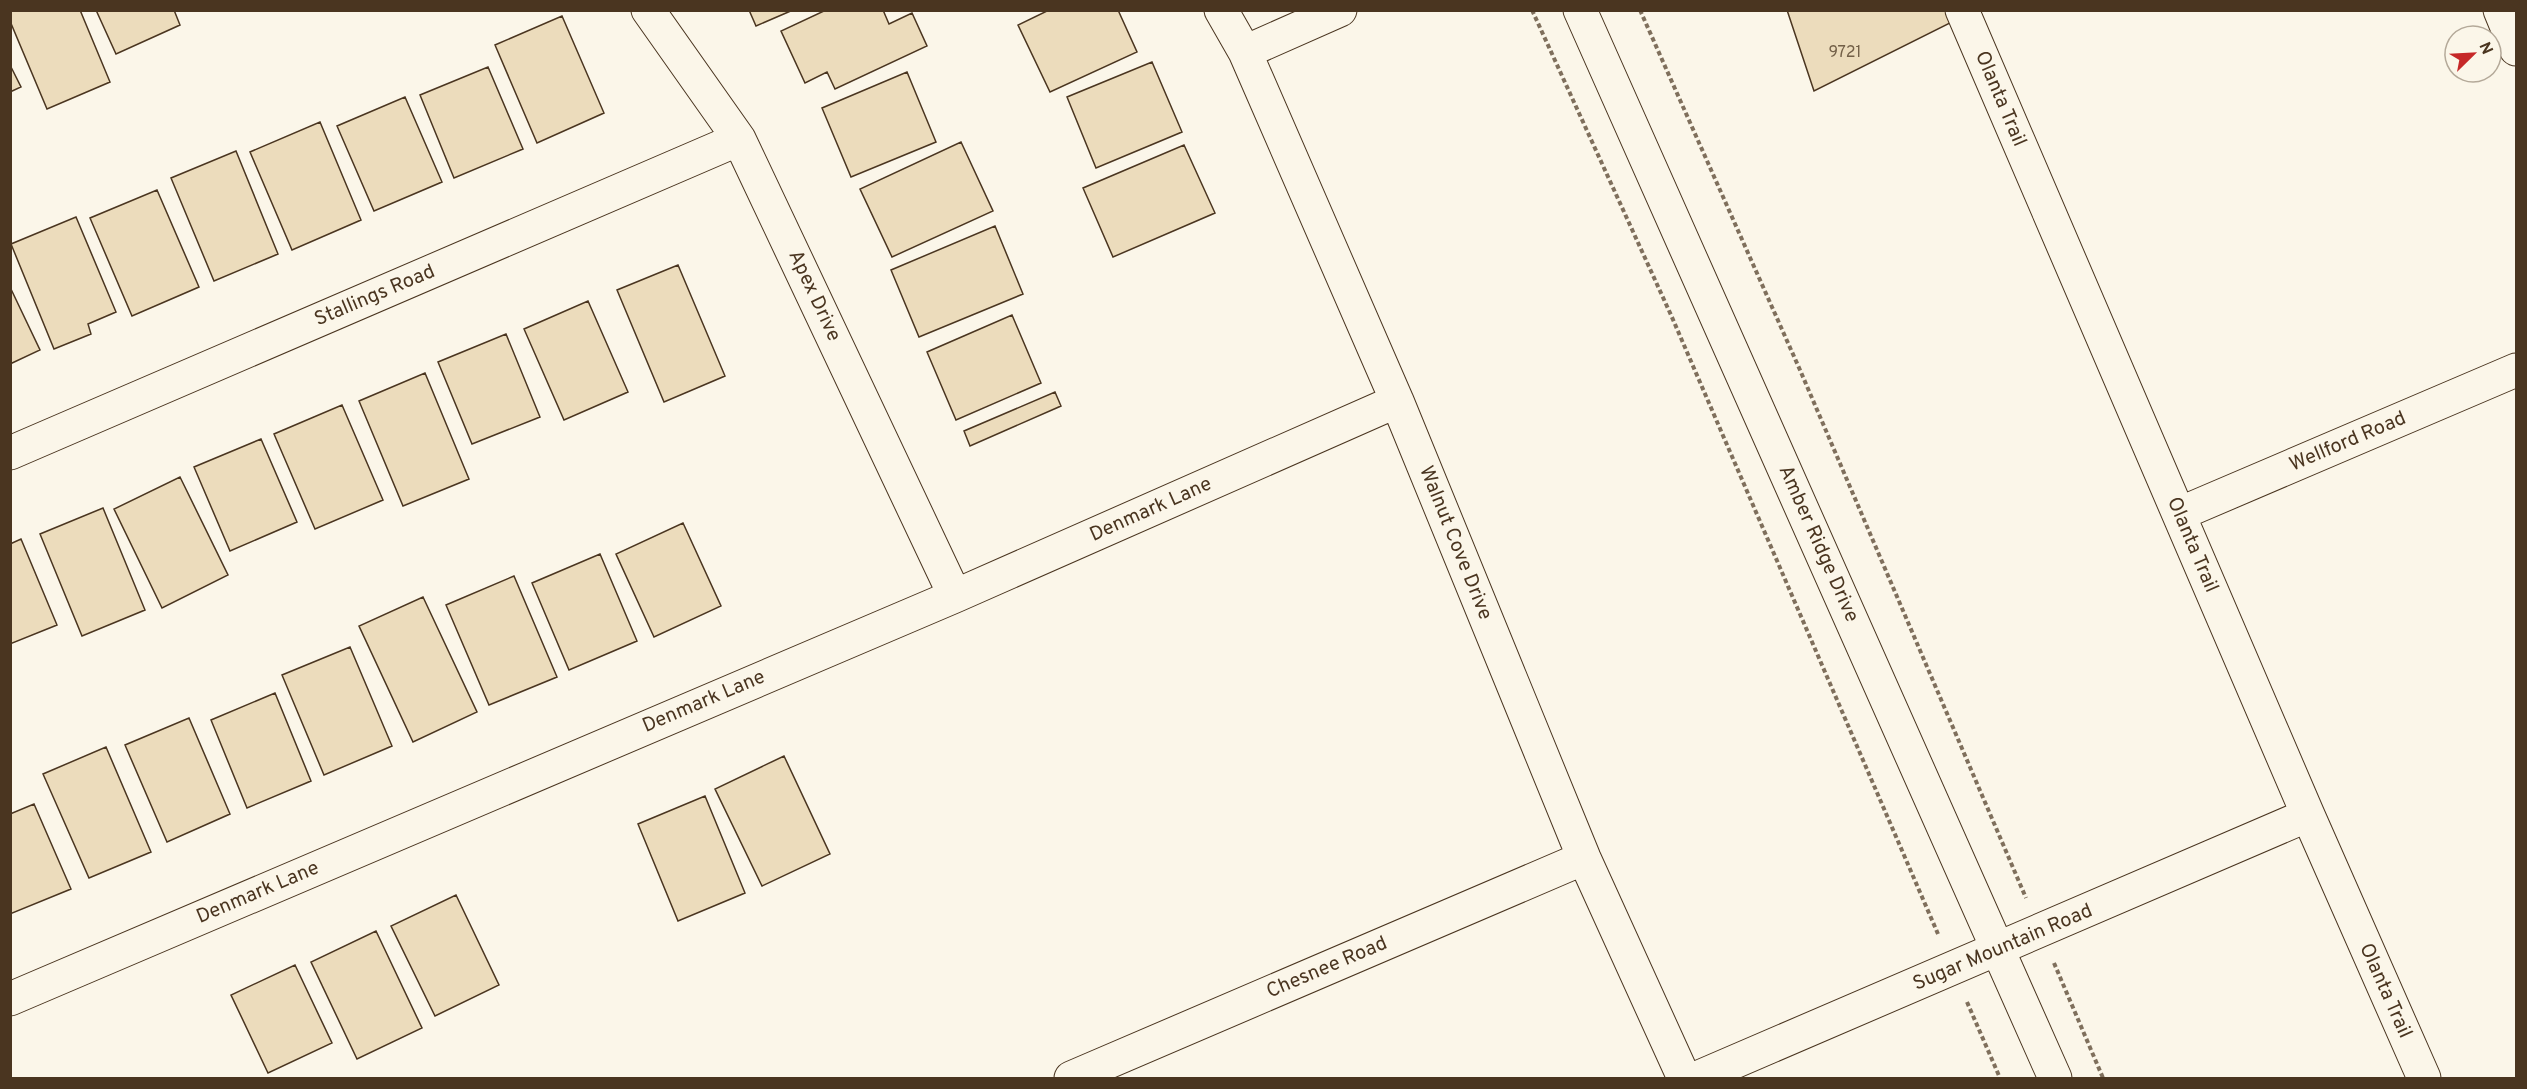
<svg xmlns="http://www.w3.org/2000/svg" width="2527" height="1089" font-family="Overpass,sans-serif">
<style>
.building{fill:#ecdcbc;stroke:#4a3520;stroke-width:1.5}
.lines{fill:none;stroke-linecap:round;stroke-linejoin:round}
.minor-casing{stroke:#4a3520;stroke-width:35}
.tertiary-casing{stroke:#4a3520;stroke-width:35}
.path{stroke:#7f6f5c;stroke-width:4;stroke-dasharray:4.5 3;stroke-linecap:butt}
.minor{stroke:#fbf6e9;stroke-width:33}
.tertiary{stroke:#fbf6e9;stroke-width:33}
.labels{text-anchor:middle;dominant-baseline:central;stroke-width:4.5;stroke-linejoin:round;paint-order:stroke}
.number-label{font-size:16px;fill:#725f47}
.street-label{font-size:20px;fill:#4a3520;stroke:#fbf6e9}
</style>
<rect width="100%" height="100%" fill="#fbf6e9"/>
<path class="building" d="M10 10H80L110 82 47 109 10 21Z
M96 10H174L180 25 116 54Z
M749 10H793L756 26Z
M826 10H883L889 24 912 13 927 46 835 89 827 72 805 83 781 31Z
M1049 10H1118L1137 52 1050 92 1018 25Z
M1787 10H1961L1964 16 1814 91Z
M562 16 604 113 537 143 495 45Z
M1152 62 1182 132 1096 168 1067 97Z
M10 65 21 87 10 92Z
M488 67 523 149 454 178 420 95Z
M907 72 936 142 851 177 822 108Z
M405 97 442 182 374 211 337 126Z
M320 122 361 220 292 250 250 152Z
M961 142 993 211 892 257 860 189Z
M1184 145 1215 213 1113 257 1083 188Z
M236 151 278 254 214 281 171 178Z
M157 190 199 287 132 316 90 218Z
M76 217 116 312 88 324 91 334 54 349 11 244Z
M995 226 1023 294 919 337 891 270Z
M678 265 725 376 664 402 617 290Z
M10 287 40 350 10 364Z
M588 301 628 392 564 420 524 329Z
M1012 315 1041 383 956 420 927 352Z
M506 334 540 417 472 444 438 362Z
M425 373 469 479 403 506 359 401Z
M1055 392 1061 406 970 446 964 431Z
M342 405 383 500 315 529 274 434Z
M261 439 297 522 230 551 194 467Z
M180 477 228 575 162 608 114 509Z
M103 508 145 610 82 636 40 534Z
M683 523 721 606 654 637 616 554Z
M21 539 57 625 10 644V544Z
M600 554 637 641 569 670 532 583Z
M514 576 557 677 489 705 446 605Z
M423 597 477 712 413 742 359 626Z
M350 647 392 746 324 775 282 675Z
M275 693 311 781 247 808 211 720Z
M189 718 230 814 167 842 125 745Z
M106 747 151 852 89 878 43 774Z
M784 756 830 854 762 886 715 789Z
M705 796 745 893 678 921 638 824Z
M34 804 71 889 10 914V814Z
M456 895 499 985 435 1016 391 926Z
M376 931 422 1028 357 1059 311 962Z
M295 965 332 1043 268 1073 231 995Z"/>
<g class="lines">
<g class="minor-casing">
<path id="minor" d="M648 10 739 139 955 596
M1221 10 1245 52 1397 401 1584 858 1684 1078
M1962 10 2308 815 2424 1078
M2500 10 2516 49
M1245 52 1340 10
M10 453 739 139
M2179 514 2516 370
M10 999 955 596 1397 401
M1071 1078 1584 858
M1697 1078 2308 815"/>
</g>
<g class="tertiary-casing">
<path id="tertiary" d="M1580 10 2055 1078"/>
</g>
<path class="path" d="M1532 10 1671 315 1938 934
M1640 10 1800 370 2026 898
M2054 963 2103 1078
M1967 1002 2000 1078"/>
<use href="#minor" class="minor"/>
<use href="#tertiary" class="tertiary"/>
</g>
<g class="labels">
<g class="number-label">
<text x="1845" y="53">9721</text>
</g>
<g class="street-label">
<text transform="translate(2000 99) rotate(67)">Olanta Trail</text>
<text transform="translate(375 296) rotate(-23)">Stallings Road</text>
<text transform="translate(814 296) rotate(65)">Apex Drive</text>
<text transform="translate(2348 442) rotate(-23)">Wellford Road</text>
<text transform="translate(1151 510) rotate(-24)">Denmark Lane</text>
<text transform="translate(1455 543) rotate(68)">Walnut Cove Drive</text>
<text transform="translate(1818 544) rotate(66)">Amber Ridge Drive</text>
<text transform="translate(2192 545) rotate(67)">Olanta Trail</text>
<text transform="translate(704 702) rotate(-23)">Denmark Lane</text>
<text transform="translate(258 893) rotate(-23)">Denmark Lane</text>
<text transform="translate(2003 948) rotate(-23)">Sugar Mountain Road</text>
<text transform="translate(1327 968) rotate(-23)">Chesnee Road</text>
<text transform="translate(2385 991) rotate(66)">Olanta Trail</text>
</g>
</g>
<rect width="2527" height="1089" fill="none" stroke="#4a3520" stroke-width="24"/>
<g transform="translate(2473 54) rotate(66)"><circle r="28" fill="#fbf6e9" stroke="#b4a999" stroke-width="1.5"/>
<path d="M0-4.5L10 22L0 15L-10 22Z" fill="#c62828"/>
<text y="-9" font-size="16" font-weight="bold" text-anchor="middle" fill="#4a3520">N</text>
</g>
</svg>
